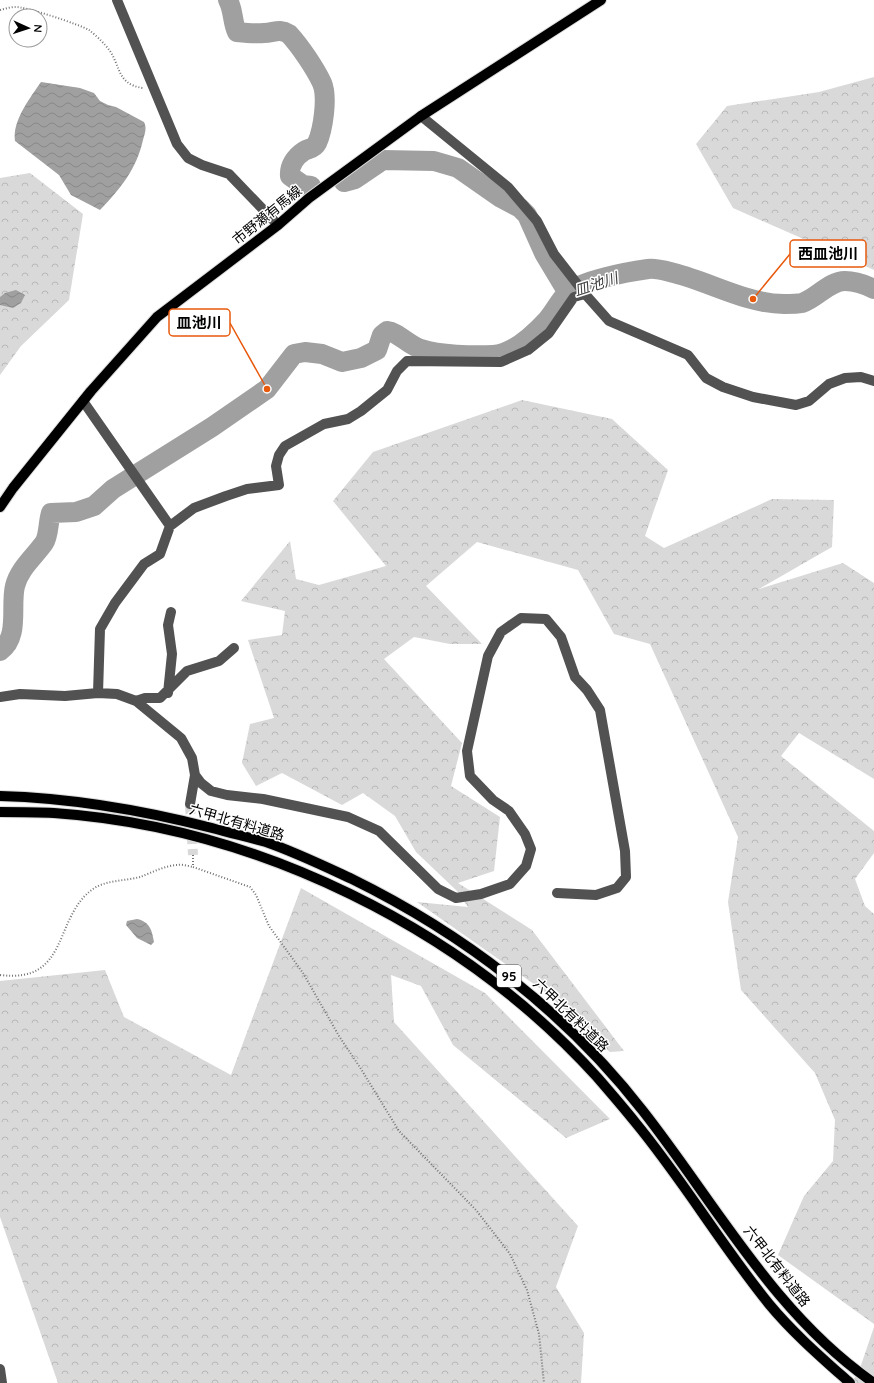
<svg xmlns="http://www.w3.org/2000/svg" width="874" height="1383" font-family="Quicksand,'Noto Sans JP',sans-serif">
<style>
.forest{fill:url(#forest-crowns)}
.water{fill:url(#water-waves)}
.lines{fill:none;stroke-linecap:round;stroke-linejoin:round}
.river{stroke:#a0a0a0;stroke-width:20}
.minor-tunnel{stroke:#d9d9d9;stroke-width:10;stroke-dasharray:10 5;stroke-linecap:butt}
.major-casing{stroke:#dbdbdb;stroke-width:12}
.path{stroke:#747474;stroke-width:2;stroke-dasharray:1 2;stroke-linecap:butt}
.minor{stroke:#525252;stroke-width:10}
.major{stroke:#000;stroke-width:10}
.labels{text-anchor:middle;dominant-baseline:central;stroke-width:3;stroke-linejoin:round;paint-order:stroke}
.shield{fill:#fff;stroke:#4c4c4c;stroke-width:1}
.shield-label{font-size:13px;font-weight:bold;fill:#000}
.street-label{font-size:14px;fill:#000;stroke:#fff}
.water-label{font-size:15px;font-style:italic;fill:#414141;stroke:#fff}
.leader{fill:none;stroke:#e8590c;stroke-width:1.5}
.callout-dot{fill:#e8590c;stroke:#fff;stroke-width:1.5}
.callout{fill:#fff;stroke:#e8590c;stroke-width:1.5}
.callout-label{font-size:15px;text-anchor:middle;font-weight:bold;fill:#000}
</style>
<defs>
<pattern id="forest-crowns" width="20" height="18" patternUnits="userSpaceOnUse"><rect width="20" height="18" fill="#d9d9d9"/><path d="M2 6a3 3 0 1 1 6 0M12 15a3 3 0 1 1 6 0" fill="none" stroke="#b8b8b8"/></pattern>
<pattern id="water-waves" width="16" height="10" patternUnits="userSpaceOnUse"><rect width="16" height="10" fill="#a0a0a0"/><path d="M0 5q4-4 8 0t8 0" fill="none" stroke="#888"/></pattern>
</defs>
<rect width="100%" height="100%" fill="#fff"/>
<path class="forest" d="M874 77V270L733 208 696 144 727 106 819 92Z
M30 173 83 214 69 300 21 346 0 375V178Z
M522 400 612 419 668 470 645 536 664 548 772 499 834 500 832 547 759 589 843 563 874 583V779L799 733 781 756 874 831V853L855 879 865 906 874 914V1324L778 1255 804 1196 833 1161 835 1120 815 1073 741 990 728 902 738 837 650 644 614 634 578 570 477 542 426 586 482 644H450L414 637 384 659 462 743 451 786 500 817 494 871 458 883 532 930 624 1051 610 1052 548 994 417 902 468 907 457 891 416 852 395 816 363 793 342 805 282 773 256 786 242 763 250 724 274 718 248 640 282 635 285 611 241 601 290 541 296 579 319 585 386 566 333 501 373 452Z
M301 888 485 993 610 1119 566 1138 453 1045 421 986 391 975 394 1022 578 1226 556 1287 584 1333 581 1383H58L0 1217V981L105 970 124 1017 231 1075Z
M874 1327V1383H850L858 1374Z"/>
<path class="water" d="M41 82 80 88 94 93 100 101 108 105 116 107 144 122C147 128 145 133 143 140 136 170 121 188 100 210L71 195 59 175 15 141C12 121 30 98 41 82Z
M16 290 25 295 21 303 13 308 0 305V297L5 293Z
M137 919C150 922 152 930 154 942L151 945 137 938 126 925 127 921Z"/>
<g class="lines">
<path class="river" d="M228 0C234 11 232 22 237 32 246 33 255 34 264 33 274 33 279 28 289 34 300 46 315 68 322 83 328 97 323 130 317 143 314 149 309 148 304 151 295 157 289 166 290 176L303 185 311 186
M344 182 355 179 383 160 434 161 458 168 501 198 520 208 527 215 544 253 568 293
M0 651C20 637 10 606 15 586 19 569 34 557 44 543 49 536 48 522 51 513L76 512 94 506 113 489 212 427 267 389 294 354 305 352 322 354 342 362 361 358 377 350 382 335 387 331C398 332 408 345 421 349 439 355 473 356 493 355 513 354 534 334 547 320 555 311 559 301 567 293 583 280 627 272 648 269 656 268 666 271 674 273 710 282 747 304 784 304 790 304 797 304 802 303 817 298 829 281 845 281 854 281 866 285 874 289"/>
<path class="minor-tunnel" d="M190 804 193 855"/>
<g class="major-casing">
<path id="major" d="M0 507 13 488 91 391 157 317 278 225 309 198 421 116 601 0
M0 796C72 798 142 810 212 828 230 833 248 837 266 842 295 852 324 866 352 879 464 934 566 1012 643 1111 716 1204 775 1315 874 1383
M0 812C18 812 36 812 54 813 256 827 461 927 597 1077 610 1092 623 1107 635 1122 683 1180 722 1246 769 1304 793 1333 822 1358 850 1383"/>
</g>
<path class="path" d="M0 10C5 9 10 7 15 7 24 6 81 25 89 30 94 34 101 40 105 45 122 62 114 84 143 88
M193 855V867L250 887 256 895 269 926 303 973 339 1036 361 1069 399 1131 476 1210 510 1254 527 1290 539 1334 544 1383
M0 975C70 984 53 917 93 889 106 880 125 881 140 877 151 873 166 865 178 865 182 864 188 866 193 867"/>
<path class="minor" d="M117 0 177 144 188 158 202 165 229 174 278 225
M421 116 508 187 537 221 554 254 585 294 609 321 688 355 706 378 723 387 753 397 796 405 809 401 829 384 845 378 861 377 874 381
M83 401 170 526
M98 693 100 629 115 603 144 564 160 554 170 526 194 508 226 496 247 489 279 485 276 466 279 455 285 446 324 424 348 419 361 411 387 390 397 371 407 361 501 362 528 350 549 333 574 297 585 294
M168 693 172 654 168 625 171 612
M0 697 20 694 65 696 98 693 117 694 136 701 181 738 192 758 195 775 190 804
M136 701 145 698H160L187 671 219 661 234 648
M195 775 201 783 211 791 227 795 263 799 348 817 379 831 438 889 456 898 481 894 510 884 526 866 531 849 525 834 509 811 493 800 470 776 467 751 488 656 501 632 521 618 546 619 561 637 575 677 587 690 600 710 625 851 626 877 617 888 596 895 557 893
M0 1369 2 1383"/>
<use href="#major" class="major"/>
</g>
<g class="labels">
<rect class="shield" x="497" y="965" width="24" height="22" rx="3"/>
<g class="shield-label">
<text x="509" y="976">95</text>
</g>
<g class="street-label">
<text transform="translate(267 215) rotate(-39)">市野瀬有馬線</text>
<text transform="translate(237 822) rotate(16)">六甲北有料道路</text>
<text transform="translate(571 1015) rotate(44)">六甲北有料道路</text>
<text transform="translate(777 1266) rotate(52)">六甲北有料道路</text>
</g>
<g class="water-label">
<text transform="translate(596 284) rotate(-18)">皿池川</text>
</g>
</g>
<path class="leader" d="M753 299L790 254M267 389L230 323"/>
<g class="callout-dot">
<circle cx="753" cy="299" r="4"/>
<circle cx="267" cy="389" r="4"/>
</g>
<g class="callout">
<rect x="790" y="240" width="76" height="27" rx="4"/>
<rect x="169" y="309" width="61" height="27" rx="4"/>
</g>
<g class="callout-label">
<text x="828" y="259">西皿池川</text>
<text x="199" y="328">皿池川</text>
</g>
<g transform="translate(28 28) rotate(93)"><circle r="19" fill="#ffffff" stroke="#999999"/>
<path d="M0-3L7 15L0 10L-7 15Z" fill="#000000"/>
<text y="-6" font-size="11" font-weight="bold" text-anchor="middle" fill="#000000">N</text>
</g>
</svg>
